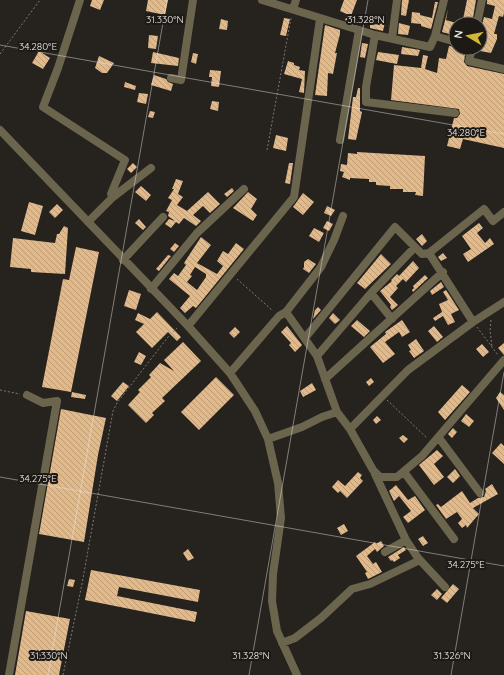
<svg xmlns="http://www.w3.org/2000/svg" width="504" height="675" font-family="Quicksand,sans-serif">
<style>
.building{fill:url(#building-back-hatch);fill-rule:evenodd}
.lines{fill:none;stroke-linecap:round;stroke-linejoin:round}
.path{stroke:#7d7976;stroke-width:1;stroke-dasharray:2 2;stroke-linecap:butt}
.minor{stroke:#6b654e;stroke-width:8}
.ticks{fill:none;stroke:#efece9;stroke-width:1;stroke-opacity:0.45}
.ticks-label{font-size:10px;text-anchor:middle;fill:#efece9;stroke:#1d1915;stroke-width:4;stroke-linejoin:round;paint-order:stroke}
</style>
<defs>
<pattern id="building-back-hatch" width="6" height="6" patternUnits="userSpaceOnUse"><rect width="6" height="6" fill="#e2b989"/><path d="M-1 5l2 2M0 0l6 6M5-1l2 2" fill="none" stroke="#bc9c78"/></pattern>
</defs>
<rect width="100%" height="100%" fill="#26221e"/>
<path class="building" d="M92 0H104L100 10 90 6Z
M148 0H168L165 15 146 11Z
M344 0H357L351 16 340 11Z
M402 0H409L406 16 401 15Z
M467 0H476L472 24H462Z
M487 0H504V13L503 17 499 16 494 34H497V39L491 53 480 51 483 28H481L484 17 492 19 495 6 487 4Z
M435 2H438L431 29 421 26V24L411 23 412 12 420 13V15L432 18Z
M448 9 446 20 456 23V36L442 32Z
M347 16 359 23V24L345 20Z
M284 18 290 19 286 36 280 35Z
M221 19 228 21 227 30 219 29Z
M379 21 385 22 383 31 370 28V25L379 24Z
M399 23 410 26 408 35 398 34Z
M325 25 340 30V34L335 53H337L333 74 328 73 327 96 315 95Z
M149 35 158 36 156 49 148 48Z
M362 43 368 44 365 58 360 57Z
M449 46 466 48 464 62 467 66 504 74V148L463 139 460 149 447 146 454 118H457L460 114 459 109 391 100 394 65 421 68 423 55 428 56 425 69 437 73 439 58 446 59Z
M402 47 420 50 418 56 401 54Z
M39 51 50 58 43 69 32 63Z
M153 52 179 58 178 66 151 63Z
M378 52 399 55 397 64 376 60Z
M193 53 198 54 196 64 191 62Z
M99 56 114 63 107 73H102L95 68Z
M288 61 294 63V65L300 67 299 70 305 71 304 93 299 92 302 79 284 74Z
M210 70 221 71 219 87 211 86 212 77H209Z
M154 75 166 79 168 82 173 84 171 91 151 85Z
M125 82 136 86 135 90 124 87Z
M358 88H360V111L362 112 356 140 348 139 353 97H356Z
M139 93 148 94 146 104 137 102Z
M212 101 219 102 218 111 210 109Z
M150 111 155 112 153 118 148 117Z
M276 135 288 138 286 151 273 148Z
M357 152 425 156 423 196 415 195 416 192H403V189H390V186L376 185V182H369V179L350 178V180L342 177 344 172 340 171 341 164 347 165 348 153 357 154Z
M133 163 137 167 131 173 127 169Z
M289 163H293L290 184 285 183Z
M176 179 183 181 178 194 183 197 177 205 187 211 208 192 220 204 210 213 203 206 193 215 201 221 196 226 184 218 179 224 176 222 171 228 165 224 169 219 175 221 168 216 169 212 166 211 172 200 168 198 174 189H172Z
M141 186 151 195 146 201 135 192Z
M232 188 234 191 227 197 224 194Z
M248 192 257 199 251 209 257 215 253 221 233 208Z
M303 193 314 202 303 215 293 207Z
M29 202 43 206 35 235 21 231Z
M57 204 63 210 55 218 49 212Z
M327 206 335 210 331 216 324 213Z
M139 219 146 227 143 230 135 223Z
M327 221 333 224 329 231 323 228Z
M479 223 483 228 477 233 485 243 490 238 494 244 468 262 463 254 471 249 462 236Z
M64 226 68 228 65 274 31 272V269L10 267 13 238 55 243 57 234H59Z
M314 228 324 233 319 242 309 236Z
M422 234 427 241 422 246 416 239Z
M201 237 211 245 197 263 217 274 223 266 217 261 223 251 228 254 236 243 244 249 196 308 193 306 185 313 180 308 190 296 169 279 174 273 178 276 186 265 184 263ZM195 267 206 274V277L197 290 187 282 192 276 190 275Z
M175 243 179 246 174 252 170 249Z
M76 247 99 252 71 392 42 387 63 279 69 280Z
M443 253 447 258 441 261 438 257Z
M381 254 391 264 365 289 357 283Z
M168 255 171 256 159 271 156 269Z
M308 259 316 264 309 273 303 269 304 267V262Z
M413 261 419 268 406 282 403 279 396 286 398 288 390 297 398 305 392 310 390 307 391 305 380 291 392 281 391 280 397 274 399 276Z
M425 275 428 278 413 292 412 290 414 288 413 286Z
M441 282 444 287 432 295 430 291Z
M129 290 141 294 136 310 124 306Z
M446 290 459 310 451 314 455 322 448 325 443 316 435 321 433 318 442 312 439 304 448 300 443 292Z
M318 307 321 310 313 319 315 310Z
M157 312 181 337 177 341 168 332 152 348 136 332 144 324 135 320 138 313 150 319Z
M333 313 340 320 335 324 329 318Z
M357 320 370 331 364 337 351 326Z
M402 320 410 332 402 337 399 332 385 342 395 354 383 363 370 347 386 334 385 332Z
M287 326 302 345 295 352 289 345 291 343 281 332Z
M434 326 443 337 437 342 428 331Z
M235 327 240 332 234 338 229 333Z
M416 339 424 351 414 358 409 351 411 350 408 345Z
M183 342 201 361 162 398 165 401 152 413 154 415 146 423 128 405 140 392 138 390 151 377 149 375 160 363 174 371 164 360Z
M504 343V355L498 348Z
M482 344 489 352 483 357 476 349Z
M139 352 146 356 141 365 134 362Z
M216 377 234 395 199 430 181 412Z
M371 378 374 382 369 386 366 382Z
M123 382 129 386 117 401 111 396Z
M312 383 316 390 303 397 300 391Z
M462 385 470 392 445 420 438 412Z
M72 392 86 395 85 399 71 397Z
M500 392 504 395V410L496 398Z
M61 409 106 418 98 455 84 542 39 534Z
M466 414 474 421 469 427 461 421Z
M377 416 381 420 376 424 373 420Z
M453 428 457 432 452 438 448 434Z
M403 435 408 439 404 443 399 438Z
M501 443 504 446V464L492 453Z
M437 450 443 456 434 464 444 477 434 485 419 465Z
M455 469 460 476 453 483 447 477Z
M358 472 362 475 360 478 363 481 347 498 340 491 338 493 332 487 338 480 345 486Z
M492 484 498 494 473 508 479 514 467 528 466 525 462 528 458 523 462 519 457 512 446 519 436 505 438 504 441 507 462 491 470 503 478 498 484 497 486 491 485 489Z
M396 485 408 500 415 496 425 510 408 523 403 517 411 511 399 496 394 501 389 491Z
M344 524 348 531 341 535 337 528Z
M423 536 428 543 423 546 418 539Z
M381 541 384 546 377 552 375 549 367 556 373 564 376 562 382 572 368 579 365 573 367 572 356 556 375 542 376 544Z
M404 547 406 550 398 555 400 558 394 562 392 560 391 561 388 557Z
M188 549 194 558 188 561 183 553Z
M91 570 200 590 198 602 119 587 117 596 197 612 195 622 85 600Z
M69 579 75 580 73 587 67 586Z
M453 584 459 589 447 603 441 598Z
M437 589 442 594 437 600 431 595Z
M26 611 70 619 59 675H15Z"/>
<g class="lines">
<path class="path" d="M0 54 40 0
M267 150 291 18
M237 279 273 311
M491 320 490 330 492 347
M477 327 498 355
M0 390 20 394
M387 400 427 438
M63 675 82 584 113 411 117 403 168 337 178 327"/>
<path class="minor" d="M80 0 58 68 43 107 125 160 111 194 113 197
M262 0 375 35 430 47 435 36 456 42
M293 9 296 0
M477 24 482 0
M375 35 366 87V102L455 113
M435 36 444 0
M392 38 397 0
M472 48 469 61 504 69
M171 78 181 80 193 0
M0 130 188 326 230 373 255 411 268 439 278 483 281 518 273 574 272 601 277 631 297 675
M340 140 359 30
M88 222 113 197 151 168
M429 253 484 209 493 221 504 212
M123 260 163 217
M151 289 197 233 244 189
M371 293 392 319
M286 312 317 356 337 412 350 429 373 470 380 477H397L422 456 504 360
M188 326 294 197 320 19
M305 338 395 227 422 254 429 253 473 322
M317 356 371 293 415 247
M230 373 279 316 286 312 321 267 334 240 343 216
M325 379 443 272
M350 429 408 370 473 322 504 302
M439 438 480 493
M268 439 302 427 322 417 337 412
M404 472 454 539
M375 474 406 540 418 558 445 587
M385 552 406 540
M282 643 295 638 321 618 352 589 370 584 420 560
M9 675 57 401 43 403 27 395"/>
</g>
<path class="ticks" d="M0 45 504 134M0 477 504 566M48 675 167 0M249 675 368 0M451 675 504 372"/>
<g class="ticks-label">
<text x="165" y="23">31.330°N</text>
<text x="366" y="23">31.328°N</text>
<text x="38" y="50">34.280°E</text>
<text x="466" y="136">34.280°E</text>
<text x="38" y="482">34.275°E</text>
<text x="466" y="568">34.275°E</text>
<text x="49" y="659">31.330°N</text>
<text x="251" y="659">31.328°N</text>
<text x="452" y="659">31.326°N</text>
</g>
<g transform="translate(468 36) rotate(280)"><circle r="19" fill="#1d1915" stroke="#716d6a"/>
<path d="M0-3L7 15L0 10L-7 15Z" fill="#d0b836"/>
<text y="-6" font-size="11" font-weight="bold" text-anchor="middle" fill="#efece9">N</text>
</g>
</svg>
